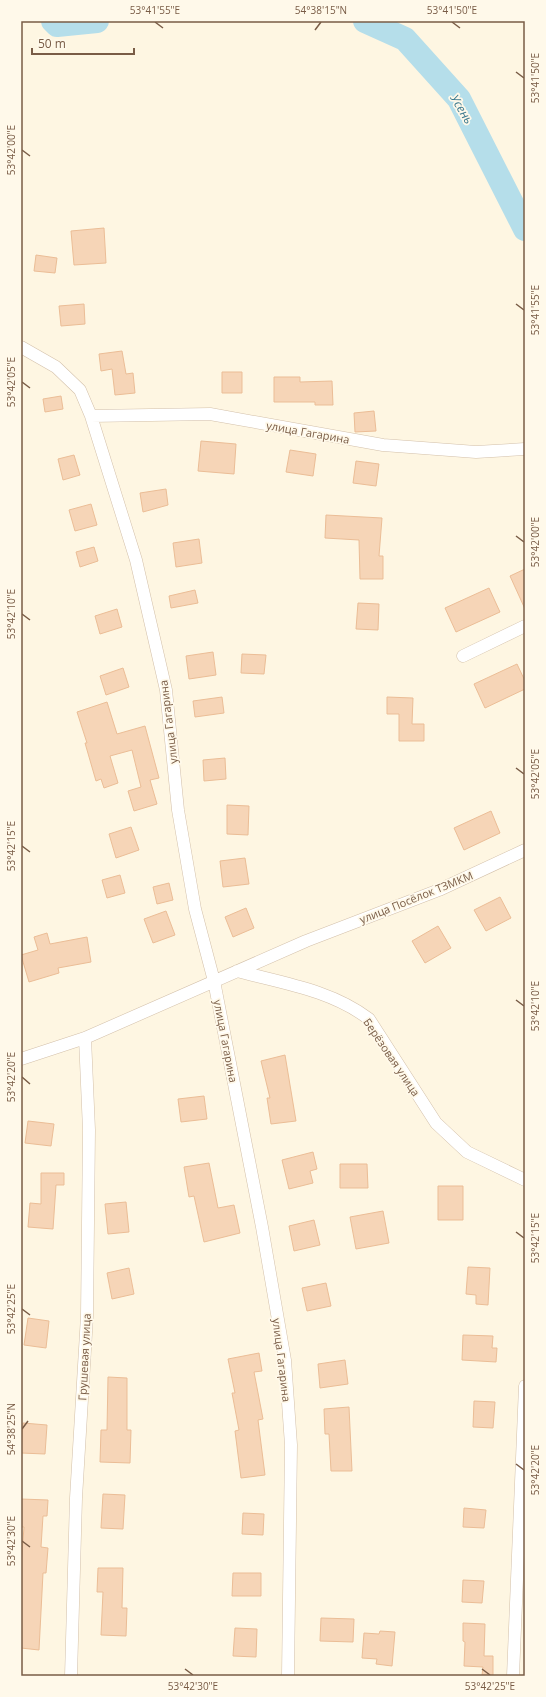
<svg xmlns="http://www.w3.org/2000/svg" width="546" height="1697" font-family="'Open Sans',sans-serif">
<style>
.lines{fill:none;stroke-linecap:round;stroke-linejoin:round}
.river{stroke:#b5deea;stroke-width:24}
.building{fill:#f6d5b7;stroke:#ebbd96}
.minor-casing{stroke:#d3c0aa;stroke-width:13}
.minor{stroke:#fff;stroke-width:12}
.ticks{fill:none;stroke:#795c46;stroke-width:1.5}
.labels{text-anchor:middle;dominant-baseline:central;stroke-width:3.5;stroke-linejoin:round;paint-order:stroke}
.street-label{font-size:11px;fill:#795c46;stroke:#fff9ea}
.water-label{font-size:12px;font-style:italic;fill:#3d7a8f;stroke:#fff9ea}
.neatline{fill:none;stroke:#795c46;stroke-width:1.5}
.ticks-label{font-size:10px;text-anchor:middle;fill:#795c46}
</style>
<rect width="100%" height="100%" fill="#fef6e2"/>
<g class="lines">
<path class="river" d="M53 21 57 25 97 21
M365 21 405 39 459 99 525 229"/>
</g>
<path class="building" d="M104 228 106 263 74 265 71 231Z
M36 255 57 258 55 273 34 271Z
M84 304 85 324 61 326 59 306Z
M122 351 126 374 133 373 135 393 115 395 112 369 101 371 99 354Z
M222 372H242V393H222Z
M274 377H300V382L332 381 333 405H315V402H274Z
M61 396 63 409 45 412 43 399Z
M374 411 376 431 355 432 354 413Z
M201 441 236 444 234 474 198 471Z
M290 450 316 454 313 476 286 472Z
M74 455 80 475 63 480 58 459Z
M356 461 379 464 376 486 353 483Z
M166 489 168 505 143 512 140 493Z
M91 504 97 525 75 531 69 510Z
M326 515 382 518 379 556H383V579H360L359 540 325 538Z
M199 539 202 563 176 567 173 543Z
M94 547 98 561 80 567 76 552Z
M525 569V609L510 576Z
M489 588 500 612 456 632 445 608Z
M195 590 198 603 171 608 169 596Z
M358 603 379 604 378 630 356 629Z
M117 609 122 627 100 634 95 616Z
M213 652 216 675 189 679 186 656Z
M242 654 266 655 264 674 241 673Z
M517 664 525 681V689L485 708 474 684Z
M123 668 129 687 106 695 100 676Z
M222 697 224 713 195 717 193 701Z
M387 697 413 698 412 724H424V741H399V714H387Z
M107 702 117 734 145 726 159 778 150 780 157 804 134 811 128 791 141 787 132 750 110 756 118 783 104 788 101 779 96 781 85 743H87L77 712Z
M225 758 226 779 204 781 203 760Z
M227 805 249 806 248 835 227 834Z
M491 811 500 833 464 850 454 828Z
M131 827 139 850 116 858 109 834Z
M245 858 249 884 223 887 220 861Z
M120 875 125 893 107 898 102 880Z
M169 883 173 900 157 904 153 887Z
M500 897 511 918 486 931 474 910Z
M246 908 254 928 233 937 225 917Z
M166 911 175 935 153 943 144 919Z
M438 926 451 948 425 963 412 941Z
M47 933 50 944 87 937 91 962 58 968 59 973 29 982 21 955 38 950 34 937Z
M285 1055 296 1121 271 1124 267 1098H270L261 1061Z
M204 1096 207 1119 181 1122 178 1099Z
M28 1121 54 1124 51 1146 25 1143Z
M313 1152 317 1169 310 1171 313 1183 289 1189 282 1160Z
M209 1163 218 1208 234 1205 240 1233 204 1242 194 1196 189 1197 184 1167Z
M340 1164H367L368 1188H340Z
M41 1173H64V1185H56L53 1229 28 1227 30 1203 41 1204Z
M438 1186H463V1220H438Z
M126 1202 129 1232 108 1234 105 1204Z
M383 1211 389 1243 356 1249 350 1217Z
M314 1220 320 1245 294 1251 289 1226Z
M468 1267 490 1268 488 1305 476 1304V1295L466 1294Z
M129 1268 134 1294 112 1299 107 1273Z
M326 1283 331 1306 307 1311 302 1288Z
M28 1318 49 1321 46 1348 24 1345Z
M463 1335 493 1336 492 1348H497L496 1362 462 1360Z
M259 1353 262 1371 254 1372 263 1419 258 1420 265 1475 241 1478 235 1431 239 1430 232 1393H235L228 1359Z
M345 1360 348 1384 320 1388 318 1364Z
M108 1377 127 1378V1430H131L130 1463 100 1462 101 1430H107Z
M474 1401 495 1402 493 1428 473 1427Z
M349 1407 352 1471H331L329 1434H325L324 1409Z
M23 1423 47 1425 45 1454 21 1453Z
M103 1494 125 1495 123 1529 101 1528Z
M21 1499 48 1500 47 1516H43L41 1547 48 1548 46 1573H43L39 1650 21 1648V1566L24 1527H21Z
M464 1508 486 1510 484 1528 463 1527Z
M243 1513 264 1514 263 1535 242 1534Z
M98 1568H123L122 1608H127L126 1636 101 1635 103 1592H97Z
M233 1573H261V1596H232Z
M463 1580 484 1581 482 1603 462 1602Z
M321 1618 354 1619 353 1642 320 1641Z
M463 1623 485 1624 484 1656H493V1675H482L483 1667 464 1666 465 1642 463 1641Z
M235 1628 257 1629 256 1657 233 1656Z
M380 1631 395 1632 392 1666 376 1664 377 1659 362 1658 364 1633 379 1634Z"/>
<g class="lines">
<g class="minor-casing">
<path id="minor" d="M21 347 56 367 80 390 91 416 136 560 166 690 178 810 195 909 214 981 262 1227 285 1360 291 1445 288 1676
M91 416 210 414 383 445 476 452 525 449
M463 656 525 626
M237 971C282 983 331 990 369 1019L436 1123 467 1152 525 1180
M21 1059 85 1038 306 941 439 890 525 850
M71 1676 76 1498 87 1316 89 1130 85 1038
M513 1676 525 1386"/>
</g>
<use href="#minor" class="minor"/>
</g>
<path class="ticks" d="M155 22 163 28M452 22 460 28M315 30 321 22M516 72 524 78M22 150 30 156M516 304 524 310M22 382 30 388M516 536 524 542M22 614 30 620M516 768 524 774M22 846 30 852M516 1000 524 1006M22 1077 30 1084M516 1232 524 1238M22 1309 30 1315M22 1429 28 1421M516 1464 524 1470M22 1541 30 1547M185 1669 193 1675M482 1669 490 1675"/>
<g class="labels">
<g class="street-label">
<text transform="translate(308 432) rotate(10)">улица Гагарина</text>
<text transform="translate(168 722) rotate(-97)">улица Гагарина</text>
<text transform="translate(416 897) rotate(-22)">улица Посёлок ТЗМКМ</text>
<text transform="translate(226 1041) rotate(79)">улица Гагарина</text>
<text transform="translate(392 1057) rotate(56)">Берёзовая улица</text>
<text transform="translate(84 1357) rotate(-87)">Грушевая улица</text>
<text transform="translate(282 1360) rotate(83)">улица Гагарина</text>
</g>
<g class="water-label">
<text transform="translate(462 109) rotate(59)">Усень</text>
</g>
</g>
<rect width="546" height="1697" fill="none" stroke="#fff9ea" stroke-width="44"/>
<path d="M32 48v6h102v-6" fill="none" stroke="#795c46" stroke-width="2"/>
<text x="38" y="48" font-size="12" fill="#795c46" stroke="#fff9ea" stroke-width="3" paint-order="stroke">50 m</text>
<rect x="22" y="22" width="502" height="1653" class="neatline"/>
<g class="ticks-label">
<text x="155" y="14">53°41'55"E</text>
<text x="321" y="14">54°38'15"N</text>
<text x="452" y="14">53°41'50"E</text>
<text transform="translate(535 78) rotate(-90)" y="4">53°41'50"E</text>
<text transform="translate(11 150) rotate(-90)" y="4">53°42'00"E</text>
<text transform="translate(535 310) rotate(-90)" y="4">53°41'55"E</text>
<text transform="translate(11 382) rotate(-90)" y="4">53°42'05"E</text>
<text transform="translate(535 542) rotate(-90)" y="4">53°42'00"E</text>
<text transform="translate(11 614) rotate(-90)" y="4">53°42'10"E</text>
<text transform="translate(535 774) rotate(-90)" y="4">53°42'05"E</text>
<text transform="translate(11 846) rotate(-90)" y="4">53°42'15"E</text>
<text transform="translate(535 1006) rotate(-90)" y="4">53°42'10"E</text>
<text transform="translate(11 1077) rotate(-90)" y="4">53°42'20"E</text>
<text transform="translate(535 1238) rotate(-90)" y="4">53°42'15"E</text>
<text transform="translate(11 1309) rotate(-90)" y="4">53°42'25"E</text>
<text transform="translate(11 1429) rotate(-90)" y="4">54°38'25"N</text>
<text transform="translate(535 1470) rotate(-90)" y="4">53°42'20"E</text>
<text transform="translate(11 1541) rotate(-90)" y="4">53°42'30"E</text>
<text x="193" y="1690">53°42'30"E</text>
<text x="490" y="1690">53°42'25"E</text>
</g>
</svg>
